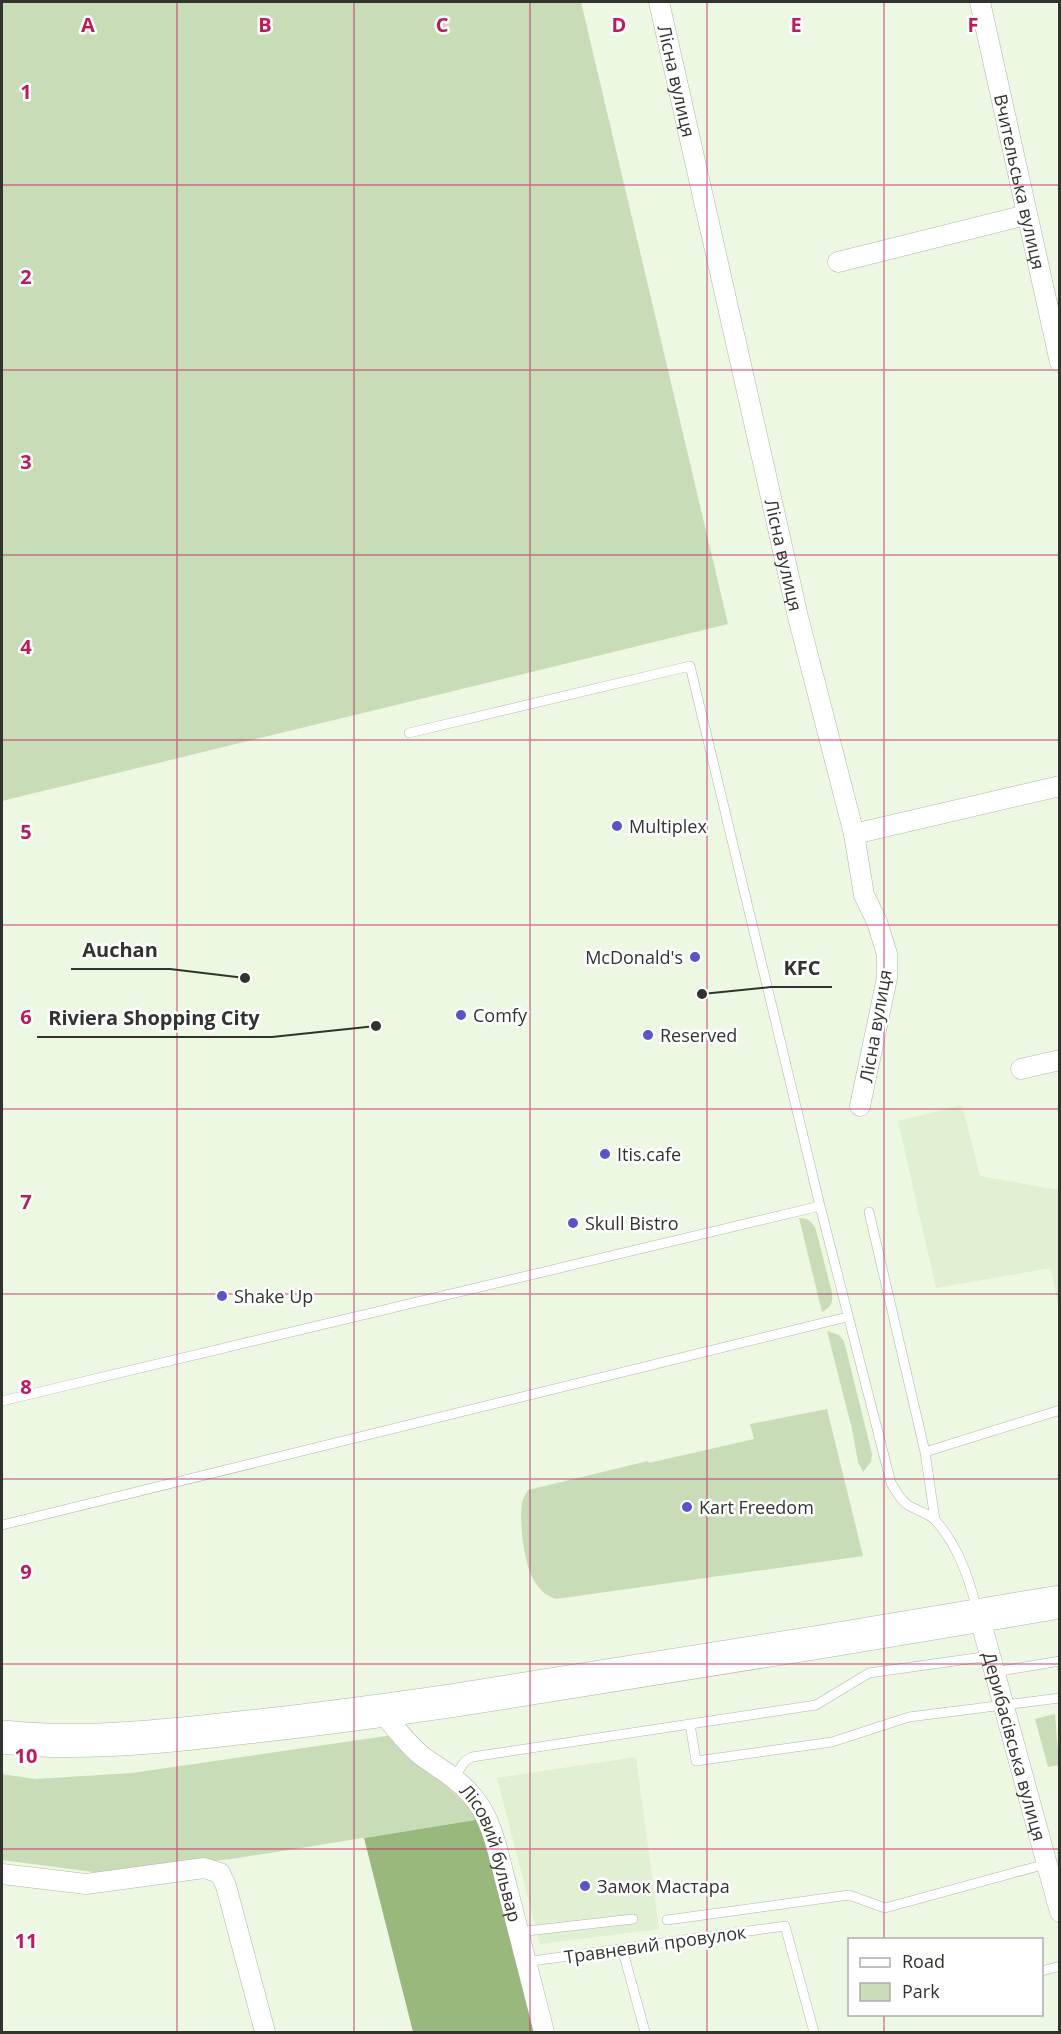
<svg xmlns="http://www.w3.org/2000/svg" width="1061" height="2034" font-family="'Open Sans',sans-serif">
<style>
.built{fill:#e0f0d2}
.green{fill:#c8dcb7}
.forest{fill:#99b87c}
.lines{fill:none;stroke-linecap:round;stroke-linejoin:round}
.lane-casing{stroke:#acb8a2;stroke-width:10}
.street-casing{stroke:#acb8a2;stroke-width:21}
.highway-casing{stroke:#acb8a2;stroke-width:34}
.lane{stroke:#fff;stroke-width:9}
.street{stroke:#fff;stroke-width:20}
.highway{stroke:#fff;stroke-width:33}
.grid{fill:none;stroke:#c2185b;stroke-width:1.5;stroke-opacity:0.55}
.poi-dot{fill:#5a53cb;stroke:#fff;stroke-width:2}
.labels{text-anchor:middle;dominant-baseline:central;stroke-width:5;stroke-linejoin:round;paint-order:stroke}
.street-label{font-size:18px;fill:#30342c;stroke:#fff}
.poi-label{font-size:18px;fill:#30342c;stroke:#fff;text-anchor:start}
.grid-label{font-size:20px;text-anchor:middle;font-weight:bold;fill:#c2185b;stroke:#fff;stroke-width:5;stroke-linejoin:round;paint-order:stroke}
.leader{fill:none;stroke:#30342c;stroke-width:2}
.callout-dot{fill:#30342c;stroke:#fff;stroke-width:2}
.callout-label{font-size:20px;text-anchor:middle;font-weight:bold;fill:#30342c;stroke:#fff;stroke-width:5;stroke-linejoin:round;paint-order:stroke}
</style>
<rect width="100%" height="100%" fill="#ecf8e1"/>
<path class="built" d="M962 1105 980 1176 1059 1190V1310L1051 1268 936 1288 898 1121Z
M636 1757 659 1929 540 1944 497 1778Z"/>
<path class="green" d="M2 2H581L728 624 2 801Z
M799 1218C808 1218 813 1222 816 1230L832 1293C833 1303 831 1307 822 1312Z
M827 1331 839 1335 844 1341 872 1454 871 1462 863 1472 858 1462 852 1429Z
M827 1409 863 1556 556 1599C547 1596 542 1592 537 1585 524 1569 519 1523 522 1503 523 1498 526 1494 528 1490L648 1461 649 1463 754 1439 750 1424Z
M1055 1714 1059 1765 1048 1767 1035 1719Z
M393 1735 481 1819 238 1858 109 1874 2 1860V1774L35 1779 132 1773Z"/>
<path class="forest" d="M481 1819 538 2032H413L364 1838Z"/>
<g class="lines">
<g class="lane-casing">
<path id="lane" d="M409 733 690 666 820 1206
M869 1212 925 1452 935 1520
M2 1401 820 1206 891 1483C896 1491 900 1500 908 1505 917 1511 929 1513 936 1521 958 1546 969 1578 977 1610
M925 1452 1060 1410
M2 1525 847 1317
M994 1672 1060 1661
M690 1724 696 1761 832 1742 909 1717 1060 1698
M454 1778 465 1761 472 1757 816 1705 869 1673 990 1656
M667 1920 849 1895 885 1908 1046 1864
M518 1932 633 1919
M622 1948 645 2032
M525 1962 785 1926 814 2032
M1042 1971 1060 1966"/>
</g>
<g class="street-casing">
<g id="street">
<path id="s1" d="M659 2 798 617 854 834 864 895 877 922 887 954V978L860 1106"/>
<path id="s2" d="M980 2 1060 362"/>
<path d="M838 262 1026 215"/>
<path d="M854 834 1060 786"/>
<path d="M1021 1069 1060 1060"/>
<path id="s3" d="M979 1615 1060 1912"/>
<path id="s4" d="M381 1711C394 1726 407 1744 422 1756 432 1764 444 1770 453 1778 480 1798 490 1821 498 1852L544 2032"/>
<path d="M2 1874 86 1884 204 1868 220 1873 226 1886 265 2032"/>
</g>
</g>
<g class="highway-casing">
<path id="highway" d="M2 1737C75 1745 148 1738 221 1730 298 1722 374 1712 450 1701 653 1670 857 1636 1060 1602"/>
</g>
<use href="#lane" class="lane"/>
<use href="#street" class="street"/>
<use href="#highway" class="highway"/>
</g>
<path class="grid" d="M177 2V2032M354 2V2032M530 2V2032M707 2V2032M884 2V1940M2 185H1060M2 370H1060M2 555H1060M2 740H1060M2 925H1060M2 1109H1060M2 1294H1060M2 1479H1060M2 1664H1060M2 1849H1060M884 2014V2032"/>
<g class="poi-dot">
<circle cx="617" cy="826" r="6"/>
<circle cx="695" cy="957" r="6"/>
<circle cx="461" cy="1015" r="6"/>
<circle cx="648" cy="1035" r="6"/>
<circle cx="605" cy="1154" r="6"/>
<circle cx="573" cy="1223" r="6"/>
<circle cx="222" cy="1296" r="6"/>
<circle cx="687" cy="1507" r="6"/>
<circle cx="585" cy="1886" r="6"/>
</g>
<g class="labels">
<g class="street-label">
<text stroke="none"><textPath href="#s1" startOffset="81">Лісна вулиця</textPath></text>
<text stroke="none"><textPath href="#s2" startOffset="184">Вчительська вулиця</textPath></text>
<text stroke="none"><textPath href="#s1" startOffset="567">Лісна вулиця</textPath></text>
<text transform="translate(875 1026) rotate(-80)">Лісна вулиця</text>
<text stroke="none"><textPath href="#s3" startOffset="136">Дерибасівська вулиця</textPath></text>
<text stroke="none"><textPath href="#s4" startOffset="186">Лісовий бульвар</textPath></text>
<text transform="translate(655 1944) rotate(-8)">Травневий провулок</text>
</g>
<g class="poi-label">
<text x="629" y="826">Multiplex</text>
<text x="683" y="957" text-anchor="end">McDonald's</text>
<text x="473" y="1015">Comfy</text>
<text x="660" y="1035">Reserved</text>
<text x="617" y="1154">Itis.cafe</text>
<text x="585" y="1223">Skull Bistro</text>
<text x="234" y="1296">Shake Up</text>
<text x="699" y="1507">Kart Freedom</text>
<text x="597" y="1886">Замок Мастара</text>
</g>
</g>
<g class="grid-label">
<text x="88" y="32">A</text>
<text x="265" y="32">B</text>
<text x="442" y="32">C</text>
<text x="619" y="32">D</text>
<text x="796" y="32">E</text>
<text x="973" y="32">F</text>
<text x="26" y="99">1</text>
<text x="26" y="284">2</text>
<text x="26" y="469">3</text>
<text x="26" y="654">4</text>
<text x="26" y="839">5</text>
<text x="26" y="1024">6</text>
<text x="26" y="1209">7</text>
<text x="26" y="1394">8</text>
<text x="26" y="1579">9</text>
<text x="26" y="1763">10</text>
<text x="26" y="1948">11</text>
</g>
<path class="leader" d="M245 978L170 969H71M702 994L771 987H832M376 1026L272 1037H37"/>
<g class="callout-dot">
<circle cx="245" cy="978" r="6"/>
<circle cx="702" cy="994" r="6"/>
<circle cx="376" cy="1026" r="6"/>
</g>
<g class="callout-label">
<text x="120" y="957">Auchan</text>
<text x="802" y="975">KFC</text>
<text x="154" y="1025">Riviera Shopping City</text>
</g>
<rect width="1061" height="2034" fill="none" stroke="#30342c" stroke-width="6"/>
<rect x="848" y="1938" width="195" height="78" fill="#ffffff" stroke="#acaeab" stroke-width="1.5"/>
<rect x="860" y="1958" width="30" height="9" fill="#ffffff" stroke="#acaeab" stroke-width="1.5"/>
<text x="902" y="1968" font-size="18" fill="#30342c">Road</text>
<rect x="860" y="1983" width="30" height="18" fill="#c8dcb7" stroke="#acaeab" stroke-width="1.5"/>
<text x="902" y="1998" font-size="18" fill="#30342c">Park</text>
</svg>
